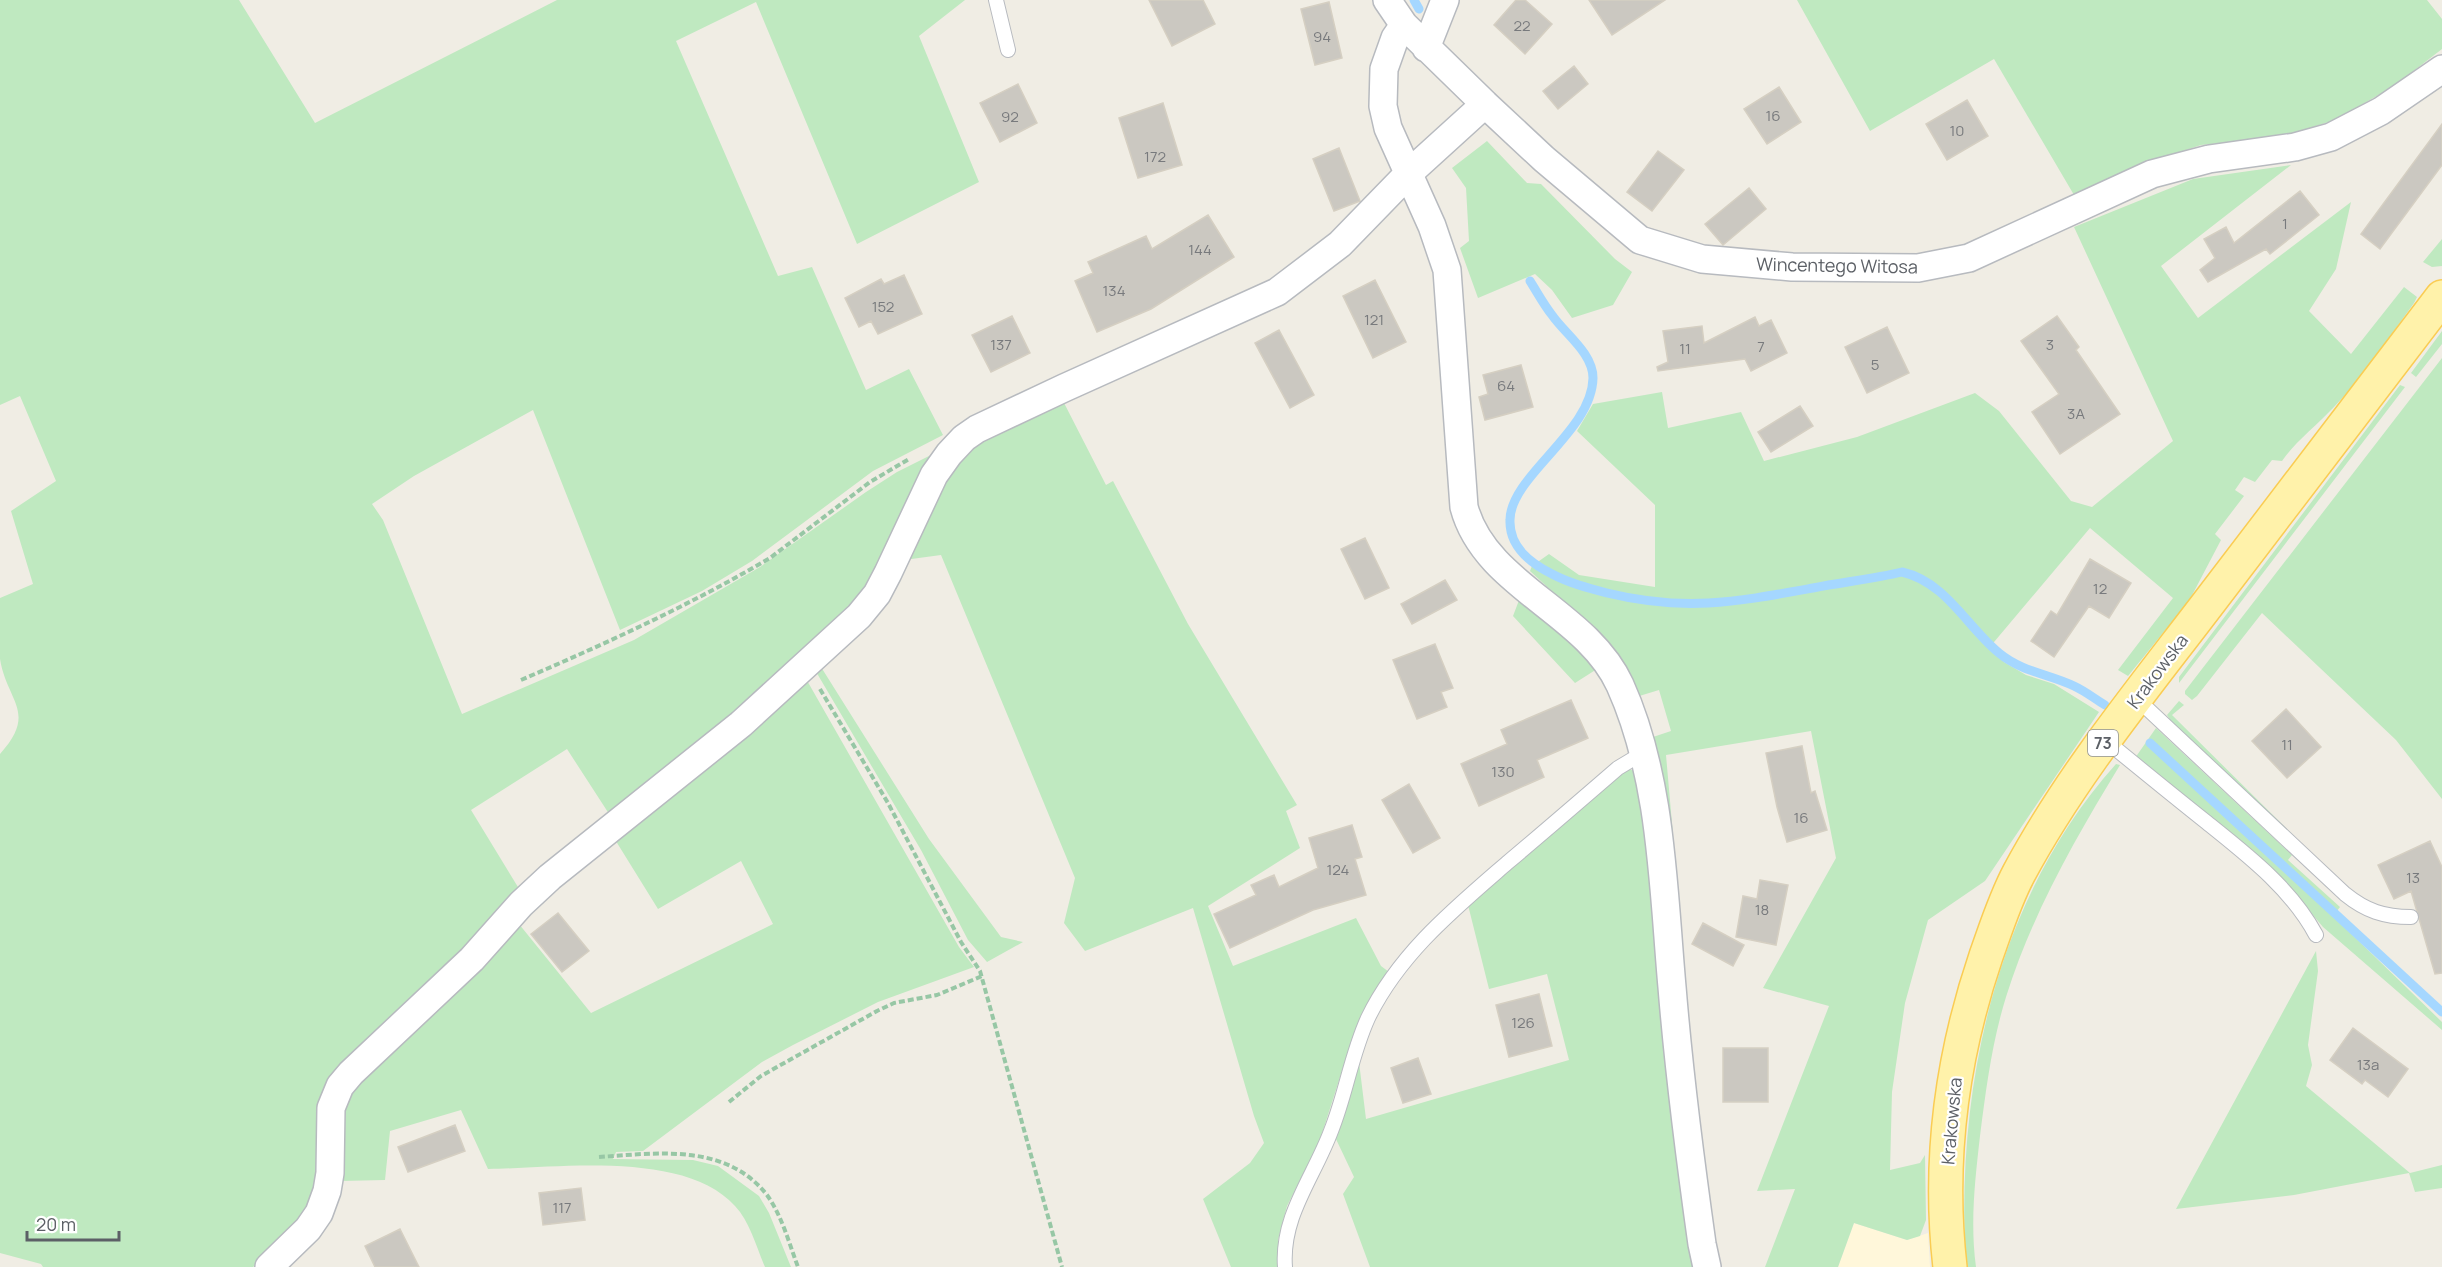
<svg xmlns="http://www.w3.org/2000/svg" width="2442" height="1267" font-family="Manrope,sans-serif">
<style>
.commercial{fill:#fff7da}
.green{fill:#bfe9c0}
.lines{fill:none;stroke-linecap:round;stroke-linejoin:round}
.stream{stroke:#a5d7ff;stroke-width:9}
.building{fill:#cbc8c1;stroke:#d5cfc2;stroke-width:1.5}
.lane-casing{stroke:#b7babf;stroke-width:16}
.street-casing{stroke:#b7babf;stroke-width:30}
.primary-casing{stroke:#facc53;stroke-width:36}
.path{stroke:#97c7a5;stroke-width:4;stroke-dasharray:6 3;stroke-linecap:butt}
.lane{stroke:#fff;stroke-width:14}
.street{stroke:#fff;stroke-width:27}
.primary{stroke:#fff2aa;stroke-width:33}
.labels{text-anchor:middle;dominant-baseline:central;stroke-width:4.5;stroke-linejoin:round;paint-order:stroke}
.number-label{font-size:15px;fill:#787a7d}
.shield{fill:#fff;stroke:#8d9094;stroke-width:1.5}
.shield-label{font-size:16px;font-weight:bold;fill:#5c6066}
.street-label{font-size:18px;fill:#5c6066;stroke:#fff}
</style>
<rect width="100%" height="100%" fill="#f0ede4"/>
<path class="commercial" d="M1854 1223 1907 1240 1928 1233 1930 1267H1838Z"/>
<path class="green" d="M0 0H239L315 123 557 0H965L919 36 979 182 857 244 756 2 676 41 778 276 812 267 866 390 909 369 943 435 873 471 752 561 702 591 620 630 533 410 414 476 372 504 383 520 462 714 634 640 760 567 866 492 897 472 943 449 872 589 613 820 567 749 471 810 521 892 324 1124 313 1203 290 1236 253 1267H43L41 1264 0 1253V754C38 712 7 702 0 659 0 640 0 617 0 598L33 584 11 511 56 481 20 396 0 405Z
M1797 0H2427L2442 19V49L2394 86 2335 120 2280 137 2201 145 2138 166 2074 195 1994 59 1870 131Z
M1487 141 1527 183 1541 184 1615 259 1632 272 1613 305 1572 318 1552 290 1535 274 1478 298 1460 248 1469 241 1466 188 1452 168Z
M2291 165 2161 266 2198 318 2351 202 2336 269 2309 311 2351 354 2404 287 2417 297 2414 303C2388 339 2364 376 2334 407 2316 426 2296 441 2282 461L2272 460 2255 482 2244 477 2235 490 2244 496 2215 534 2221 540 2189 601 2128 676 2118 670 2173 598 2090 528 1989 648 2004 662 2026 675 2054 684 2099 712 1985 881 1928 920 1905 1003 1892 1092 1890 1170 1920 1163 1925 1155 1926 1220 1920 1236 1907 1240 1854 1223 1838 1267H1765L1795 1189 1757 1191 1829 1006 1763 988 1836 858 1811 731 1666 755 1673 835 1647 739 1671 731 1659 690 1636 697 1597 633 1530 571 1532 566 1549 554 1579 575 1655 587V505L1577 431 1593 404 1662 392 1668 428 1741 412 1764 461 1857 437 1975 393 1999 411 2071 501 2092 507 2173 441 2074 227 2193 179Z
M2442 239V266L2432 267 2423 262Z
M2442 331V344L2416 377 2411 373Z
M2442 358V799L2396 740 2262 613 2197 696 2192 700 2185 694V691Z
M2400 385 2405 387 2179 683V677Z
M1062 399 1106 485 1113 481 1188 624 1297 805 1286 811 1300 848 1208 906 1233 966 1356 918 1381 966 1389 972 1355 1030 1319 1143 1287 1206 1278 1240V1267H1231L1203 1199 1250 1163 1264 1143 1254 1116 1193 908 1085 951 1064 923 1075 878 941 555 904 560 941 479 983 437Z
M1521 595 1558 625 1597 669 1575 683 1513 616Z
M821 667 929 839 1001 937 1023 942 987 962 968 940 921 850 815 670Z
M805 677 959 947 974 967 878 1002 793 1045 762 1062 643 1151 616 1152 613 1159 693 1160 718 1166 759 1196 769 1213 791 1267H765C756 1246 750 1222 735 1206 685 1150 557 1168 488 1169L461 1110 390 1131 385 1180 340 1181 344 1099 519 924 591 1013 773 924 741 861 658 909 614 838Z
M2179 701 2184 705 2172 715 2303 845 2299 848 2174 726 2167 715Z
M2156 728 2292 855 2288 860 2340 907 2333 916 2442 1022V1030L2323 927 2300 900 2135 758Z
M2116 764 2120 765C2075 839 2032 914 2006 997 1992 1042 1986 1089 1980 1136 1975 1180 1970 1223 1976 1267H1966C1955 1090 1995 899 2116 764Z
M1625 769 1640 771 1694 1267H1370L1343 1194 1354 1177 1335 1137 1359 1062 1366 1119 1569 1060 1547 974 1489 989 1468 905Z
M2316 951 2318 971 2308 1045 2312 1065 2306 1086 2410 1173 2442 1165V1188L2415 1192 2409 1173 2294 1195 2176 1209Z"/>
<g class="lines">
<path class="stream" d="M1414 0 1419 9
M1530 281C1537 292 1544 305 1552 315 1565 334 1593 353 1593 378 1592 432 1510 476 1510 520 1509 547 1530 563 1552 574 1569 583 1588 588 1607 593 1685 612 1736 602 1813 588 1843 582 1873 579 1902 572 1946 582 1967 627 1999 653 2022 672 2049 674 2074 686 2085 691 2095 699 2105 705
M2150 743 2442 1012"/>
</g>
<path class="building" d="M1149 0H1203L1215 24 1172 46Z
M1516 0H1525L1552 24 1525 54 1494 25Z
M1589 0H1665L1612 35Z
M1329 2 1342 58 1315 65 1301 9Z
M1574 66 1588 84 1558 109 1543 91Z
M1018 84 1037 123 1000 142 980 103Z
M1779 87 1801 122 1767 144 1744 109Z
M1967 100 1988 136 1947 160 1926 124Z
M1163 103 1182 165 1138 178 1119 118Z
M2442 124V165L2380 249 2361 234Z
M1339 148 1360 201 1334 211 1313 159Z
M1658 151 1684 170 1652 211 1627 192Z
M1749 188 1766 209 1723 245 1705 224Z
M2300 191 2319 215 2270 254 2266 249 2208 282 2200 270 2215 258 2204 239 2226 227 2234 243Z
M1208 215 1234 257 1151 309 1097 332 1075 281 1093 273 1088 262 1146 236 1152 249Z
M904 275 922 314 878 334 871 321 859 327 845 298 881 279 884 284Z
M1375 280 1406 342 1373 358 1343 296Z
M1012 316 1030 353 991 372 972 335Z
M2057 316 2079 347 2076 350 2120 414 2060 454 2032 412 2059 394 2021 341Z
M1755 317 1759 326 1771 320 1787 353 1751 371 1745 359 1658 371 1657 367 1668 362 1663 331 1702 326 1704 343Z
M1887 327 1909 373 1867 393 1845 347Z
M1279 330 1314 395 1290 408 1255 343Z
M1521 365 1533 407 1485 420 1479 397 1488 394 1483 375Z
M1800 406 1813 426 1771 452 1758 432Z
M1365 538 1389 588 1365 599 1341 549Z
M2090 559 2131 583 2109 618 2089 606 2054 657 2031 641 2051 611 2057 615Z
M1445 580 1457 600 1412 624 1401 604Z
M1435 644 1453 688 1441 692 1447 707 1417 719 1393 660Z
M1571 700 1588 738 1537 760 1544 777 1479 806 1461 764 1507 744 1501 730Z
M2286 709 2321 747 2287 778 2252 741Z
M1802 746 1811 793 1815 791 1827 830 1787 842 1777 807 1766 753Z
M1409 784 1440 838 1413 853 1382 800Z
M1352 825 1362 857 1355 859 1366 895 1313 910 1230 948 1214 914 1256 895 1251 885 1274 875 1279 887 1318 868 1309 838Z
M2430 841 2442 867V973L2435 974 2411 891 2394 899 2378 865Z
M1760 880 1788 885 1776 945 1736 937 1743 896 1757 899Z
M558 913 589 951 562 972 531 934Z
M1703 923 1744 945 1733 966 1692 944Z
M1539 994 1552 1046 1509 1057 1496 1005Z
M2353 1028 2408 1069 2388 1097 2365 1080 2362 1084 2330 1060Z
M1723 1048H1768V1102H1723Z
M1418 1058 1431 1094 1403 1103 1391 1068Z
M455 1125 465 1151 408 1172 398 1147Z
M581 1188 585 1220 543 1225 539 1193Z
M400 1229 419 1267H375L365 1246Z"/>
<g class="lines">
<g class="lane-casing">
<path id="lane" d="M996 0 1008 50
M2136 698 2345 894C2366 911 2384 917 2411 917
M2105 740C2138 767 2171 794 2205 821 2246 854 2291 888 2316 935
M1285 1267C1281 1216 1314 1177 1331 1131 1346 1094 1351 1055 1368 1018 1399 954 1454 909 1507 863 1544 832 1581 800 1618 768L1643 753"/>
</g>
<g class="street-casing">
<path id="street" d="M1387 0 1404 25 1485 104 1544 159 1640 240 1702 259 1792 267 1918 268 1969 258 2152 174 2209 159 2295 147 2331 137 2381 111 2442 69
M1404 25 1395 38 1384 69 1383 106 1388 128 1432 226 1447 270 1464 507C1485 586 1586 611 1620 685 1662 778 1663 887 1672 987 1679 1073 1690 1159 1702 1244L1707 1267
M1426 48 1445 0
M269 1267 308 1229 319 1213 327 1191 330 1173 331 1108 340 1086 351 1073 472 959 521 904 550 877 741 724 859 616 877 594 888 573 934 475 949 454 964 438 977 429 1064 388 1277 292 1340 244 1408 174 1485 104"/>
</g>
<g class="primary-casing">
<path id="primary" d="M1950 1267C1938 1162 1952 1056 1986 956 1996 928 2005 899 2019 873 2071 776 2143 689 2210 601 2287 500 2365 398 2442 297"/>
</g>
<path class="path" d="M521 680C607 643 690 605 770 558L870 482 909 459
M820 689 888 803 961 942 980 971 1062 1267
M729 1102 761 1076 877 1011 894 1003 937 995 982 976
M599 1157C658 1153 726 1143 767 1195 782 1216 789 1243 798 1267"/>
<use href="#lane" class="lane"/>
<use href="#street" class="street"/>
<use href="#primary" class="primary"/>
</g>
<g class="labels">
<g class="number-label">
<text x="1522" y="25">22</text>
<text x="1322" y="36">94</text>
<text x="1773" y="115">16</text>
<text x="1010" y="116">92</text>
<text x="1957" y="130">10</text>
<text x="1155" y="156">172</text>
<text x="2285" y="223">1</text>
<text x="1200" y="249">144</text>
<text x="1114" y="290">134</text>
<text x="883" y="306">152</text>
<text x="1374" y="319">121</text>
<text x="1001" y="344">137</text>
<text x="2050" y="344">3</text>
<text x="1761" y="346">7</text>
<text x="1685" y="348">11</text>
<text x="1875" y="364">5</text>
<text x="1506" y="385">64</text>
<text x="2076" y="413">3A</text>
<text x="2100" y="588">12</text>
<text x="2287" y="744">11</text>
<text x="1503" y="771">130</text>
<text x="1801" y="817">16</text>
<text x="1338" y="869">124</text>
<text x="2413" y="877">13</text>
<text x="1762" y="909">18</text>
<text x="1523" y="1022">126</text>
<text x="2368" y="1064">13a</text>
<text x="562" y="1207">117</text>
</g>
<rect class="shield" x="2088" y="730" width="30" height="26" rx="4.5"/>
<g class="shield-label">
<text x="2103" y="743">73</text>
</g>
<g class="street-label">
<text transform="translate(1837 265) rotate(1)">Wincentego Witosa</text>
<text transform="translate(2157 671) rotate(-53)">Krakowska</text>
<text transform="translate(1951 1121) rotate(-85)">Krakowska</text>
</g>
</g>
<path d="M27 1231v9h92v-9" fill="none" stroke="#5c6066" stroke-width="3"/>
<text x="36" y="1231" font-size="18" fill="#5c6066" stroke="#ffffff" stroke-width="4.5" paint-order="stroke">20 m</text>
</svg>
